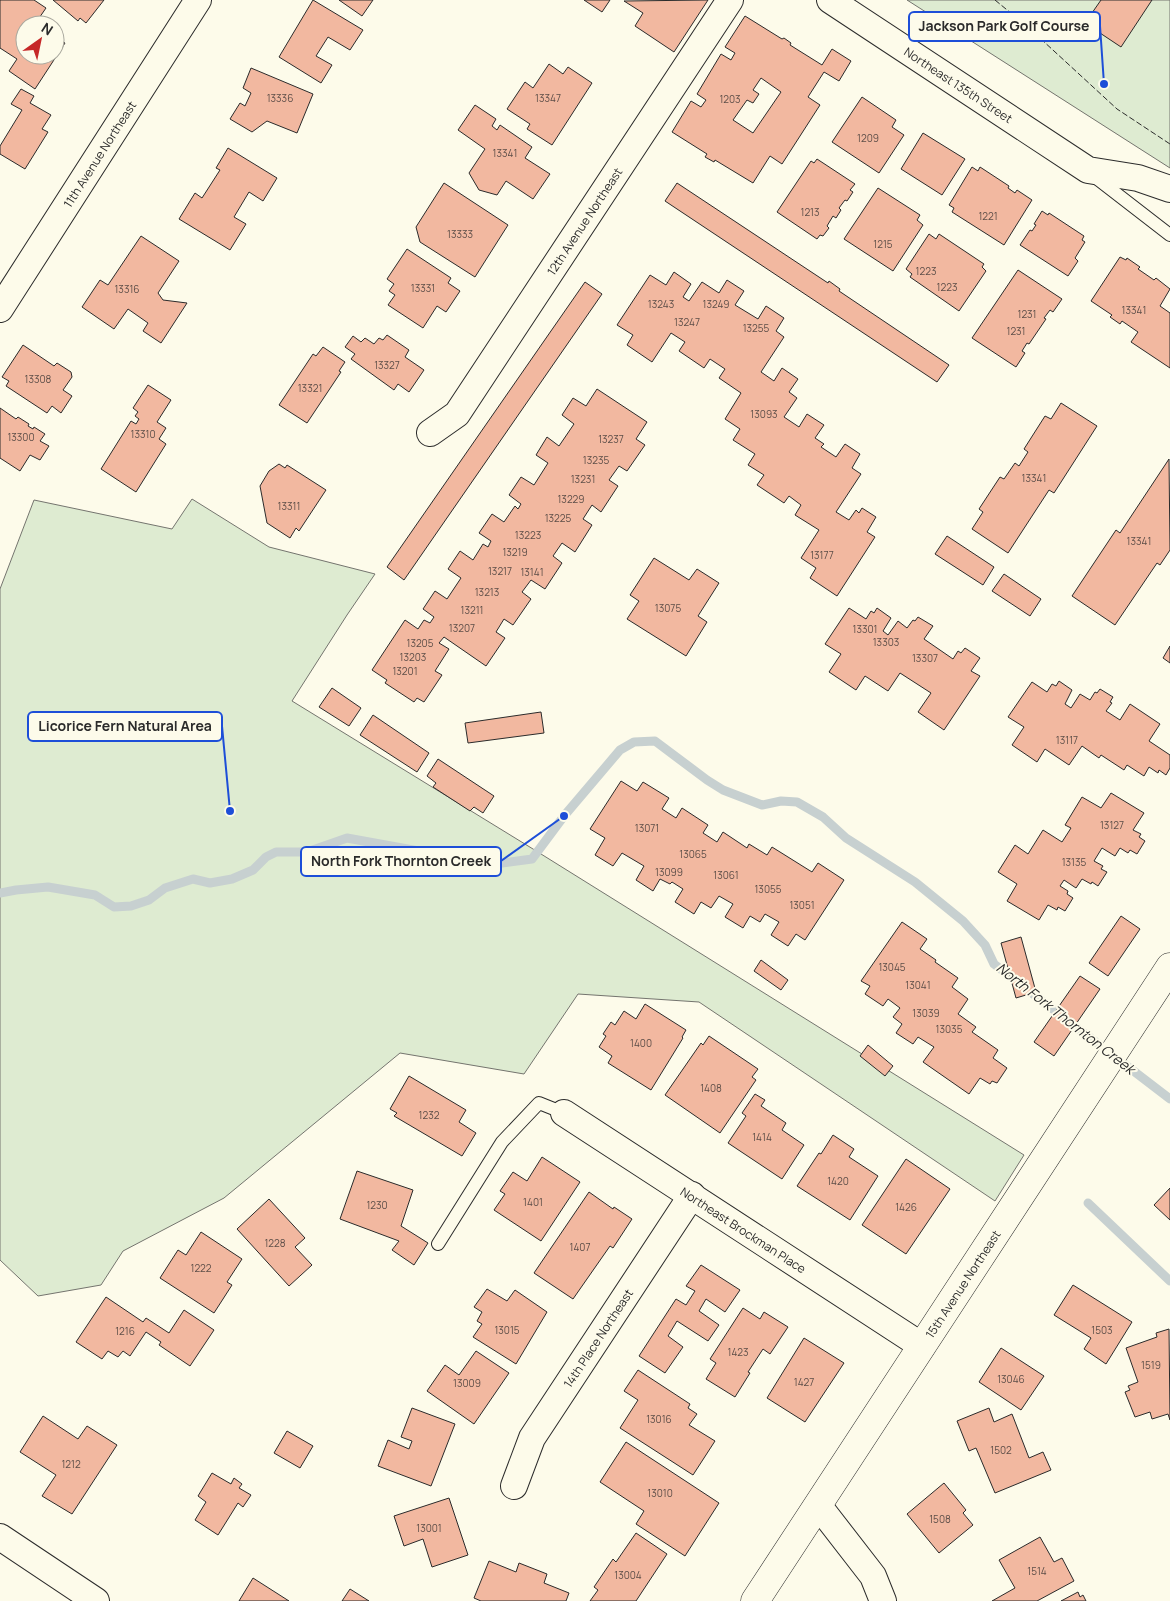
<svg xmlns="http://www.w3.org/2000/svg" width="1170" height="1601" font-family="Manrope,sans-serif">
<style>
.green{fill:#deebd1;stroke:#74746e}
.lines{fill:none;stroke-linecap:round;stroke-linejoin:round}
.stream{stroke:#c7d0d0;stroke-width:9}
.building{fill:#f2b8a0;stroke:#2b2b2b;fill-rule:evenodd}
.lane-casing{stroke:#2b2b2b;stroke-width:14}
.street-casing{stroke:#2b2b2b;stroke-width:28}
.secondary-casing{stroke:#2b2b2b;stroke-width:29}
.lane{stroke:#fdfbea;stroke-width:12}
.street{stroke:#fdfbea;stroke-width:26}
.secondary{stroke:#fdfbea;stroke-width:28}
.fence{stroke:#2b2b2b;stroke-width:1;stroke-dasharray:6 2.5;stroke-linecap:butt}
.labels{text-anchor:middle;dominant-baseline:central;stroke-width:4;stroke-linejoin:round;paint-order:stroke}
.number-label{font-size:10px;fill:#5d4e48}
.street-label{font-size:12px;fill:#2b2b2b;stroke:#fdfbea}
.water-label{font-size:14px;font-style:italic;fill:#2b2b2b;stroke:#fdfbea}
.leader{fill:none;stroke:#1d4ed8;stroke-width:2}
.callout-dot{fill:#1d4ed8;stroke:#fdfbea;stroke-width:2}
.callout{fill:#fdfbea;stroke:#1d4ed8;stroke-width:2}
.callout-label{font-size:14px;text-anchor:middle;font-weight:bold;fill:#2b2b2b}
</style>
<rect width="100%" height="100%" fill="#fdfbea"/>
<path class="green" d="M907 0H1170V168Z
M192 499 269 547 375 574 347 615 292 701 533 849 1024 1155 995 1201 699 1002 578 994 524 1074 400 1053 224 1198 123 1251 101 1285 38 1296 0 1260V589L34 500 172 529Z"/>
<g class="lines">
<path class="stream" d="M0 893 16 890 48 887 95 895 114 907 131 906 149 900 165 888 193 879 210 883 232 879 253 870 266 857 276 852H307L347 838 446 856 476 858 502 863 532 859 564 816 620 750 634 742 655 741 707 780 723 790 762 805 781 801 797 802 823 817 846 838 915 882 963 921 985 945 994 964 1170 1099
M1088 1203 1170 1281"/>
</g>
<path class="building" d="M0 0H34L46 8 35 24 37 25H25V55H55V37L65 43 35 89 9 71 17 59 0 48Z
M53 0H104L86 23 80 18 78 21Z
M313 0 363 30 350 50 328 37 316 56 332 65 321 83 279 57Z
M339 0H373L362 16Z
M584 0H610L602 12Z
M708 0 674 52 635 26 643 13 624 1Z
M1101 0H1152L1121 47 1085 23Z
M745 16 782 39 784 38 791 43 790 45 822 65 832 49 851 61 839 81 824 72 808 97 820 105 782 164 770 156 753 183 715 160 714 162 705 157 707 154 672 132 691 101 701 107 706 100 697 94 721 54 731 60 735 53 725 47ZM761 78 781 92 753 133 733 120 747 100 753 103 759 94 753 90Z
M549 64 563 74 568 67 592 83 552 145 527 129 530 124 507 109 525 82 533 88Z
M251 68 313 94 297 133 267 121 252 132 230 119 240 103 245 106 251 93 243 88Z
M21 89 34 96 30 103 51 115 42 129 48 132 25 169 0 154V146L22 110 11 104Z
M862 97 896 120 892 127 904 135 879 173 832 142Z
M475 105 496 119 492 126 497 130 500 125 532 147 525 158 550 174 533 199 506 181 497 195 479 190 469 173 485 149 458 130Z
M923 133 965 159 942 195 901 169Z
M228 148 277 178 263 201 249 192 234 217 246 224 230 250 179 219 195 193 202 198 220 170 216 168Z
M817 159 855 184 850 190 853 192 847 201 845 200 839 208 841 210 836 218 833 216 827 226 829 228 823 236 820 235 817 239 777 212 811 161 814 163Z
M972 167 978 171 980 167 1009 186 1008 188 1015 193 1017 190 1032 200 1004 245 952 212 954 208 949 205Z
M444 183 508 225 475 277 420 242 416 227Z
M677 183 828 283 829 281 840 289 839 291 949 365 937 382 665 201Z
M878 188 920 215 917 220 923 225 893 271 844 239Z
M1042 211 1048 215 1049 213 1084 236 1082 240 1085 242 1075 258 1078 261 1068 276 1020 245 1030 230 1032 231 1036 225 1034 224Z
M929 234 936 239 939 234 984 264 982 267 986 271 959 311 910 277 912 274 906 269Z
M141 236 179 261 158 293 163 300 187 303 161 343 143 331 148 323 128 309 114 329 82 307 100 280 108 285Z
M407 249 451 278 448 283 460 291 446 312 437 306 423 328 388 305 395 295 389 291 394 284 387 279Z
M1120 257 1126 260 1127 258 1140 267 1138 269 1154 280 1156 278 1170 289 1160 306 1170 313V368L1131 342 1138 332 1122 321 1120 324 1110 317 1112 315 1091 301Z
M1018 270 1062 299 1053 312 1050 310 1044 318 1046 319 1029 344 1027 343 1022 351 1025 353 1016 367 972 338Z
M674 272 691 284 683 297 689 301 702 282 719 293 727 280 744 291 735 305 758 319 766 306 784 318 776 331 784 337 761 372 774 381 782 368 798 379 789 392 797 398 784 417 799 427 807 414 824 425 815 438 824 444 821 447 836 457 845 444 860 454 852 468 861 474 836 512 849 520 856 510 859 513 862 508 876 517 867 532 875 537 837 596 810 578 816 568 801 558 819 530 795 515 801 505 789 496 784 503 757 485 764 475 748 465 755 454 733 440 740 429 725 419 741 393 719 378 725 369 710 359 704 368 679 351 685 342 671 333 652 362 627 345 633 335 617 325 650 275 666 285Z
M585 282 602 294 404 580 387 567Z
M387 335 409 350 405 357 424 370 409 392 398 384 394 390 351 359 355 354 345 347 353 336 361 342 365 338 374 344 379 338 383 340Z
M23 345 54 366 57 363 71 372 72 377 63 390 72 396 61 413 52 406 47 413 6 386 9 381 2 377Z
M323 347 345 362 339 371 341 372 307 423 279 405 313 354 316 356Z
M148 385 171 400 157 422 166 428 159 439 166 444 136 492 101 469 131 421 136 424 139 419 135 416 138 412 133 408Z
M597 389 647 422 636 439 645 445 627 471 619 466 609 480 618 486 601 512 592 505 583 519 592 525 575 552 562 543 553 556 562 563 545 589 531 580 522 592 531 599 513 625 504 619 496 632 505 638 486 666 444 637 439 643 449 649 435 671 442 675 424 702 417 698 414 702 385 683 387 680 372 670 405 620 418 629 424 620 430 623 434 617 423 609 435 591 447 599 461 578 448 569 460 551 473 560 483 544 488 547 491 541 479 533 492 514 504 522 515 506 518 509 521 504 509 495 521 477 534 485 548 463 536 455 547 437 559 446 574 424 562 415 573 398 586 406Z
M1061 403 1097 426 1054 493 1049 490 1008 553 972 529 983 512 979 509 1000 477 1004 479 1015 463 1019 466 1028 452 1024 449 1045 416 1051 419Z
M0 408 16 419 18 417 29 424 28 426 33 429 34 427 45 434 40 441 49 446 40 460 30 455 20 471 0 458Z
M1169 459 1170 550 1160 565 1157 563 1115 625 1072 596 1116 530 1120 533Z
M279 464 285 468 287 465 326 490 299 531 296 528 290 538 267 523 260 486 269 471Z
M947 536 994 567 983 585 935 554Z
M654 558 689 580 697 569 719 583 698 616 707 622 686 656 627 619 639 601 630 595Z
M1004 574 1041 599 1030 616 992 591Z
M849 608 866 619 871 611 874 613 877 608 891 618 883 631 888 635 898 621 907 628 913 620 915 621 918 617 933 626 924 639 953 659 958 651 961 653 965 648 980 658 971 671 980 676 944 730 918 712 931 693 900 673 888 691 865 676 856 690 829 672 841 654 825 644Z
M1170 646V663L1163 658Z
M1059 681 1072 690 1065 704 1071 708 1080 694 1090 700 1095 692 1097 693 1100 689 1113 697 1110 702 1112 703 1106 711 1120 720 1130 704 1160 724 1149 741 1170 755V768L1166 775 1159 770 1158 773 1149 767 1144 776 1127 765 1124 770 1101 755 1099 758 1082 746 1069 765 1045 749 1037 762 1012 745 1024 727 1008 717 1032 682 1047 692 1052 684 1056 686Z
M332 688 361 708 349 726 319 707Z
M541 712 544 733 468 743 465 723Z
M373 715 429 753 417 772 360 735Z
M438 759 494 796 483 813 474 807 470 811 433 787 436 783 427 776Z
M621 781 637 791 643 782 669 798 662 809 676 818 682 808 708 825 703 833 717 842 723 832 747 848 749 844 767 855 772 847 812 872 818 863 844 880 805 940 796 934 788 946 771 935 779 922 765 914 760 922 750 916 743 928 725 917 733 904 719 896 711 908 701 902 694 914 675 902 683 889 672 882 670 884 660 879 653 891 636 880 644 866 622 853 613 866 595 855 605 838 590 829Z
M1111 793 1144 813 1133 830 1141 834 1139 837 1145 841 1137 854 1130 850 1128 853 1120 848 1115 856 1102 848 1094 861 1103 866 1101 869 1107 872 1098 886 1092 882 1091 884 1082 879 1076 888 1064 880 1060 886 1068 891 1067 894 1073 898 1065 911 1058 907 1057 910 1048 905 1039 920 1007 901 1017 884 998 872 1015 845 1028 854 1043 830 1062 842 1071 828 1065 825 1082 797 1101 808Z
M1121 916 1140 929 1108 976 1089 963Z
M902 922 927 939 920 949 936 960 935 962 958 978 952 987 968 999 958 1014 976 1027 972 1032 998 1050 993 1058 1007 1068 997 1083 992 1081 990 1084 980 1078 969 1094 923 1062 934 1047 918 1037 913 1044 896 1033 902 1024 893 1017 900 1008 888 999 883 1006 865 994 870 986 861 981Z
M1021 937 1036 992 1016 998 1001 943Z
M761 960 788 980 781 990 754 971Z
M1080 976 1100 989 1054 1056 1034 1042Z
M645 1004 686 1030 682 1037 683 1038 651 1090 608 1063 612 1056 599 1047 606 1036 603 1034 611 1022 615 1025 624 1011 636 1019Z
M709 1036 758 1069 752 1077 756 1080 720 1133 665 1095 701 1043 703 1045Z
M868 1045 893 1066 885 1076 860 1056Z
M409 1076 466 1110 459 1122 476 1133 462 1156 394 1116 397 1113 390 1109Z
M755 1094 765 1100 761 1106 786 1123 782 1130 804 1145 782 1179 728 1143 746 1116 742 1113Z
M833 1135 854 1149 849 1157 878 1176 850 1220 797 1186 819 1153 821 1154Z
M542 1157 580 1182 541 1241 494 1210 505 1194 500 1191 513 1172 527 1181Z
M906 1159 950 1189 906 1254 862 1225Z
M357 1171 413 1190 401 1226 428 1243 414 1265 392 1250 399 1241 340 1219Z
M1170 1188V1220L1154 1205Z
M589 1192 613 1209 614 1207 632 1219 613 1248 610 1246 573 1299 534 1273Z
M269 1199 305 1238 295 1247 312 1265 289 1286 237 1229Z
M201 1232 242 1259 227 1282 232 1285 214 1313 160 1278 178 1250 186 1255Z
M701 1265 740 1290 725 1312 706 1299 699 1311 719 1325 708 1341 677 1321 668 1336 683 1347 665 1373 639 1356 676 1299 686 1305 695 1291 686 1286Z
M1073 1285 1132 1322 1106 1364 1084 1349 1091 1338 1054 1315Z
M487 1289 507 1301 515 1290 547 1312 516 1364 473 1337 482 1324 477 1321 482 1312 474 1307Z
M106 1297 143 1322 146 1318 169 1333 184 1310 214 1330 190 1366 159 1345 161 1342 146 1332 130 1356 123 1351 118 1357 108 1351 102 1359 76 1342Z
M743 1308 760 1319 764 1312 788 1327 770 1354 763 1349 748 1372 750 1373 735 1397 706 1379 716 1363 710 1359Z
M1169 1329 1170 1420 1168 1414 1152 1419 1150 1412 1135 1417 1125 1392 1130 1390 1128 1386 1138 1382 1126 1348 1157 1337 1156 1333Z
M804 1338 844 1363 805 1422 767 1398Z
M1001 1348 1044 1376 1021 1410 979 1382Z
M476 1351 509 1373 474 1424 427 1391 445 1365 459 1375Z
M638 1370 690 1404 688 1408 697 1414 689 1425 715 1441 693 1475 620 1428 638 1400 624 1391Z
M412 1408 455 1424 431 1486 378 1466 388 1440 409 1449 412 1441 401 1437Z
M989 1408 994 1422 1012 1414 1029 1458 1043 1452 1051 1470 995 1493 976 1448 969 1451 957 1421Z
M43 1416 78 1439 87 1426 117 1445 72 1514 42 1496 56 1475 20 1452Z
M287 1431 313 1446 300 1468 274 1453Z
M626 1442 719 1503 685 1556 636 1524 644 1511 600 1482Z
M212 1473 231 1484 234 1478 242 1484 239 1488 251 1495 243 1507 238 1503 218 1535 195 1520 206 1502 198 1496Z
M944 1483 966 1510 963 1513 973 1525 939 1553 907 1514Z
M449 1498 468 1555 432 1567 423 1539 404 1546 394 1516Z
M636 1533 667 1554 636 1601H590L598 1590 594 1587 613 1559 616 1562Z
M1040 1537 1054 1562 1062 1558 1074 1581 1037 1601H992L1015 1588 999 1560Z
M489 1561 516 1572 519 1563 547 1574 544 1583 569 1593 566 1601H481L474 1598Z
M253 1578 289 1601H239Z
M350 1589 369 1601H342Z
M1078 1592 1080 1597 1083 1595 1086 1601H1061Z"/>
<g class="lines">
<g class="lane-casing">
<path id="lane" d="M1095 177 1170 235
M438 1244 502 1142 539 1103 564 1113"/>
</g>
<g class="street-casing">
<g id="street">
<path id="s1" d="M830 0 1088 170 1138 178 1170 189"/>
<path id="s2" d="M0 309 198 0"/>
<path id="s3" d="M430 433 457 414 730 0"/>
<path id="s4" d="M564 1113 922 1346"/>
<path id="s5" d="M514 1486 532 1438 692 1195"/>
<path d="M818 1505 873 1576 883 1601"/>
<path d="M0 1537 96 1601"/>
</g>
</g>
<g class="secondary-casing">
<g id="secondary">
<path id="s6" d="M755 1601 1170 967"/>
</g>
</g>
<use href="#lane" class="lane"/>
<use href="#street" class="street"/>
<use href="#secondary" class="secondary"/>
<path class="fence" d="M995 0 1029 28 1117 109 1170 144"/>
</g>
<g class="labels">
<g class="number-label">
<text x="280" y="98">13336</text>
<text x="548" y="98">13347</text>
<text x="730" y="99">1203</text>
<text x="868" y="138">1209</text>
<text x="505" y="153">13341</text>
<text x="810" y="212">1213</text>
<text x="988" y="216">1221</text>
<text x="460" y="234">13333</text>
<text x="883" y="244">1215</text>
<text x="926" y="271">1223</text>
<text x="947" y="287">1223</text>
<text x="423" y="288">13331</text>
<text x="127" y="289">13316</text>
<text x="661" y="304">13243</text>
<text x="716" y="304">13249</text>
<text x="1134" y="310">13341</text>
<text x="1027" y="314">1231</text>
<text x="687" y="322">13247</text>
<text x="756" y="328">13255</text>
<text x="1016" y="331">1231</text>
<text x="387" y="365">13327</text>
<text x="38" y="379">13308</text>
<text x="310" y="388">13321</text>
<text x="764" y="414">13093</text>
<text x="143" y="434">13310</text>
<text x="21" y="437">13300</text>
<text x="611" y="439">13237</text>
<text x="596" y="460">13235</text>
<text x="1034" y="478">13341</text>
<text x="583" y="479">13231</text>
<text x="571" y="499">13229</text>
<text x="289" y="506">13311</text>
<text x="558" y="518">13225</text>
<text x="528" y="535">13223</text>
<text x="1139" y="541">13341</text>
<text x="515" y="552">13219</text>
<text x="822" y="555">13177</text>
<text x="500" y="571">13217</text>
<text x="532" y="572">13141</text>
<text x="487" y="592">13213</text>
<text x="668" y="608">13075</text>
<text x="472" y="610">13211</text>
<text x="462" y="628">13207</text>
<text x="865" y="629">13301</text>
<text x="886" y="642">13303</text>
<text x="420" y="643">13205</text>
<text x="413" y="657">13203</text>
<text x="925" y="658">13307</text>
<text x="405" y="671">13201</text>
<text x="1067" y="740">13117</text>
<text x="1112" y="825">13127</text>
<text x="647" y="828">13071</text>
<text x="693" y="854">13065</text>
<text x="1074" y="862">13135</text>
<text x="669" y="872">13099</text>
<text x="726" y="875">13061</text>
<text x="768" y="889">13055</text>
<text x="802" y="905">13051</text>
<text x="892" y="967">13045</text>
<text x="918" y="985">13041</text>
<text x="926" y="1013">13039</text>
<text x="949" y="1029">13035</text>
<text x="641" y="1043">1400</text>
<text x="711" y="1088">1408</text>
<text x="429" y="1115">1232</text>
<text x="762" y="1137">1414</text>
<text x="838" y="1181">1420</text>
<text x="533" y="1202">1401</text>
<text x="377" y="1205">1230</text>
<text x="906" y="1207">1426</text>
<text x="275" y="1243">1228</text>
<text x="580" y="1247">1407</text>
<text x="201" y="1268">1222</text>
<text x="507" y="1330">13015</text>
<text x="1102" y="1330">1503</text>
<text x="125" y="1331">1216</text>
<text x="738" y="1352">1423</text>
<text x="1151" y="1365">1519</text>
<text x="1011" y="1379">13046</text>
<text x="804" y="1382">1427</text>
<text x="467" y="1383">13009</text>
<text x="659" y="1419">13016</text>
<text x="1001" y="1450">1502</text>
<text x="71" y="1464">1212</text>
<text x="660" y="1493">13010</text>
<text x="940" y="1519">1508</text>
<text x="429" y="1528">13001</text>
<text x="1037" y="1571">1514</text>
<text x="628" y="1575">13004</text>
</g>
<g class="street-label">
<text stroke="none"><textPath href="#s1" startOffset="154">Northeast 135th Street</textPath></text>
<text stroke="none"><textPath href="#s2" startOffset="184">11th Avenue Northeast</textPath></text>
<text stroke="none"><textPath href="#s3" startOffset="264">12th Avenue Northeast</textPath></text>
<text stroke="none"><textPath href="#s4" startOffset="214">Northeast Brockman Place</textPath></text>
<text stroke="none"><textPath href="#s6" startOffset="379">15th Avenue Northeast</textPath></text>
<text stroke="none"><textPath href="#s5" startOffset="171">14th Place Northeast</textPath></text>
</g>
<g class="water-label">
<text transform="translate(1066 1018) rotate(38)">North Fork Thornton Creek</text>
</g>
</g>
<path class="leader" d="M1104 84L1100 26M230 811L222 726M564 816L501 861"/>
<g class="callout-dot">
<circle cx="1104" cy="84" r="5"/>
<circle cx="230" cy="811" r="5"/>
<circle cx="564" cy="816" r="5"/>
</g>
<g class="callout">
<rect x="909" y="12" width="191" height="29" rx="5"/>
<rect x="28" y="712" width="194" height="29" rx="5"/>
<rect x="301" y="847" width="200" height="29" rx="5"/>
</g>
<g class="callout-label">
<text x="1004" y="31">Jackson Park Golf Course</text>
<text x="125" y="731">Licorice Fern Natural Area</text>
<text x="401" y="866">North Fork Thornton Creek</text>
</g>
<g transform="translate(40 40) rotate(33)"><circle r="24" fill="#fdfbea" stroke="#a9a89e"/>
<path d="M0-4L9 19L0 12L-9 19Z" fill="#c62828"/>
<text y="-8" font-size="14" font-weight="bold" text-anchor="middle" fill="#2b2b2b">N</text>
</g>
</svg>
